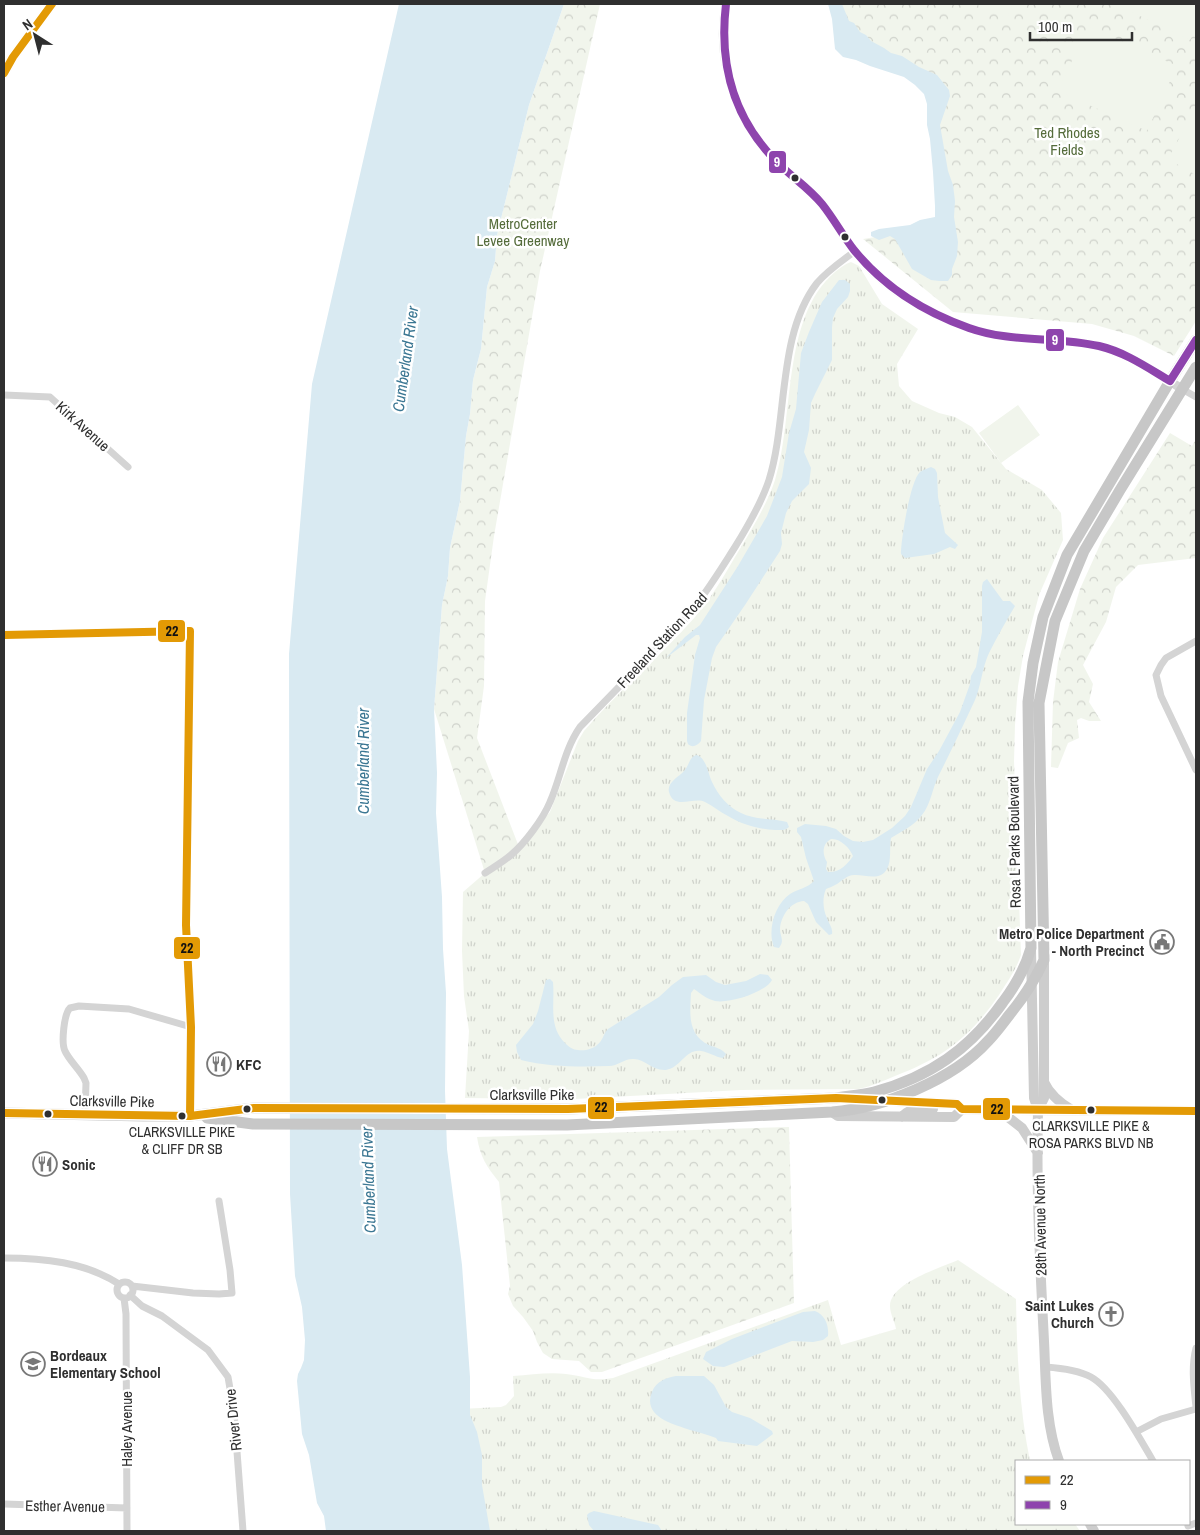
<svg xmlns="http://www.w3.org/2000/svg" width="1200" height="1535" font-family="'Archivo Narrow',sans-serif">
<style>
.grass{fill:url(#grass-tufts)}
.forest{fill:url(#forest-crowns)}
.pitch{fill:#f1f5ec}
.water{fill:#d9eaf2;fill-rule:evenodd}
.lines{fill:none;stroke-linecap:round;stroke-linejoin:round}
.minor{stroke:#d4d4d4;stroke-width:7}
.tertiary{stroke:#d4d4d4;stroke-width:9}
.secondary{stroke:#cdcdcd;stroke-width:10}
.primary{stroke:#c7c7c7;stroke-width:11}
.bus-1-casing{stroke:#fff;stroke-width:11}
.bus-2-casing{stroke:#fff;stroke-width:11}
.bus-1{stroke:#e39a05;stroke-width:8}
.bus-2{stroke:#8e44ad;stroke-width:8}
.bus-dot{fill:#2f2f2f;stroke:#fff;stroke-width:2}
.labels{text-anchor:middle;dominant-baseline:central;stroke-width:5;stroke-linejoin:round;paint-order:stroke}
.bus-label{font-size:14px;fill:#2f2f2f;stroke:#fff}
.park-label{font-size:15px;fill:#556c3b;stroke:#fff}
.street-label{font-size:15px;fill:#2f2f2f;stroke:#fff}
.poi-label{font-size:15px;font-weight:bold;fill:#2f2f2f;stroke:#fff;text-anchor:start}
.water-label{font-size:16px;font-style:italic;fill:#3b7793;stroke:#fff}
.line-badge{stroke:#fff;stroke-width:2}
.badge-label{font-size:14px;text-anchor:middle;font-weight:bold;fill:#fff}
.pale-badge-label{font-size:14px;text-anchor:middle;font-weight:bold;fill:#111}
</style>
<defs>
<pattern id="grass-tufts" width="24" height="20" patternUnits="userSpaceOnUse" patternTransform="scale(1.25)"><rect width="24" height="20" fill="#f1f5ec"/><path d="M3 7l-1-3M5 7V3M7 7l1-3M15 17l-1-3M17 17v-4M19 17l1-3" fill="none" stroke="#cfd2cb"/></pattern>
<pattern id="forest-crowns" width="20" height="18" patternUnits="userSpaceOnUse" patternTransform="scale(1.25)"><rect width="20" height="18" fill="#f1f5ec"/><path d="M2 6a3 3 0 1 1 6 0M12 15a3 3 0 1 1 6 0" fill="none" stroke="#cfd2cb"/></pattern>
</defs>
<rect width="100%" height="100%" fill="#fff"/>
<path class="grass" d="M851 262 859 266 882 304 918 329 897 364 899 386 912 401 939 413 955 417 972 427 1006 469 1042 490 1061 513 1063 540 1039 595 1023 656 1018 686 1015 725 1014 761 1021 955C1016 970 1007 982 999 995 969 1038 944 1057 895 1076 883 1081 872 1086 859 1089L741 1090 575 1099 465 1098 469 1031 464 996 462 951 463 892 485 873 519 847 550 812 578 741 584 731C618 691 660 657 695 617 711 598 723 578 735 557 750 532 766 507 775 480 795 417 781 318 835 272 840 268 845 264 851 262Z
M958 1260 1016 1299C1017 1353 1019 1408 1030 1461H1016V1524H1075L1080 1531H477L459 1409 501 1407 506 1405 514 1396 513 1376C531 1375 548 1372 566 1374 585 1376 592 1382 613 1378L828 1300 841 1345 896 1329C895 1322 890 1314 890 1306 890 1283 940 1268 958 1260Z"/>
<path class="forest" d="M564 4H600L540 271 494 536 485 601 484 686 477 738 519 847 485 873 434 709 442 605 448 576 450 548 460 501 466 436 470 414 473 380 481 349 487 287 495 261 497 235 529 105Z
M837 4H1196V321L1174 356 1134 336 1092 324 953 312 863 239 939 227 933 95 901 69 845 46Z
M1170 433 1192 446 1196 439V558L1138 565 1116 587 1106 622 1083 665 1093 684 1089 702 1101 721H1089L1081 718 1077 720 1079 738 1068 743 1058 768 1051 767 1053 702 1058 662 1080 589 1103 538Z
M789 1127 794 1303 602 1372H591L579 1361 552 1359 543 1353 537 1342 533 1331 523 1317 513 1306 508 1294 510 1286 499 1182C487 1167 480 1157 477 1137Z"/>
<path class="pitch" d="M975 4H1013L1007 18Z
M1115 4H1196V28L1190 40Z
M1088 26 1177 66 1147 131 1058 91Z
M1196 107V175L1168 159Z
M1018 405 1040 435 1001 463 979 433Z"/>
<path class="water" d="M399 4H564L529 105 497 235 495 261 487 287 481 349 473 380 470 414 466 436 460 501 450 548 448 576 442 605 434 709 437 773 436 813 442 897 443 949 446 993 445 1091 447 1149 462 1265 470 1377V1415L477 1432 482 1455V1485L490 1531H326L324 1516 317 1503 309 1455 302 1434 297 1381 298 1374 301 1368 304 1360 305 1340 302 1307 295 1276 290 1194 289 654 312 384Z
M828 4H842L849 21 854 23 860 32 866 35 871 41 884 48 891 53 902 56 919 67 937 75 949 90 950 96 940 125 948 171 953 185 955 201 954 217 958 242 957 256 952 269V275L948 281H939L931 280 912 269 895 239 890 236 879 240 871 236V232L879 229 910 225 920 220 935 217V206L933 172 930 139 927 125V104L924 94 915 85 904 77 870 66 856 60 843 57 835 49 832 19Z
M839 280H845L850 284V291L848 297 837 309 833 318 832 327V360L815 394 811 403 809 430 804 452 811 468 809 484 792 501 786 513 781 533 782 544 780 551 745 605 716 647 712 658 704 700 701 741C697 746 692 748 688 744L687 741V713L695 655 700 638 699 635H696L666 658 685 637 700 625 738 566 767 516 782 477 789 433 796 409 801 353 809 332 822 302Z
M931 467 935 469 937 473 938 497 945 533 958 545 955 549 950 547 934 554 905 558 901 554C901 540 910 481 920 472 923 470 928 468 931 467Z
M987 579 1003 601H1010L1015 606C1006 621 997 637 989 653 982 668 981 686 975 700 963 726 951 751 938 777 932 789 931 804 922 815 914 826 902 831 891 838 889 847 892 860 887 869 880 882 864 874 854 875 847 875 842 881 837 884 833 886 829 888 826 889 822 898 823 910 827 918 829 924 833 928 832 934L829 935 816 922 808 904 804 901C790 902 781 916 780 929 780 937 785 940 779 948L774 947C767 930 775 904 790 894 798 889 808 888 814 881L806 858 801 837 797 832V828L805 824 826 826 836 829 844 836 853 841 863 842 873 840 892 828 905 816 911 807 927 769 939 751 960 712 970 684 971 676 976 667 982 632V586L983 582ZM831 839C840 838 850 848 853 856 847 865 839 873 828 872L826 869 827 862C822 854 822 844 831 839Z
M697 755C707 759 708 774 712 782 718 795 728 807 741 813 754 820 772 818 787 822L789 827C785 831 781 830 775 830 758 829 743 825 728 816 720 812 713 806 705 802 694 796 674 811 669 792 667 784 676 778 681 774 690 767 688 757 697 755Z
M760 974 768 975 772 980C766 992 729 1004 715 1001 707 999 701 994 694 989L691 993C690 1013 687 1035 709 1045 716 1048 721 1048 726 1054L723 1058C715 1057 709 1052 701 1051 685 1049 681 1068 666 1070 652 1071 645 1059 634 1059 625 1058 618 1066 609 1066 580 1067 549 1067 521 1060L517 1052 516 1045 533 1024 538 1011 546 980 550 979 553 982C555 1004 548 1026 565 1043 569 1047 573 1050 578 1050 585 1051 593 1049 597 1045 603 1041 603 1034 608 1029L659 997 672 985 683 977 706 975 716 982 725 985 746 981Z
M815 1311C825 1315 829 1325 828 1336L823 1340 813 1342 792 1341 724 1367 713 1366 703 1359 706 1352 732 1339 803 1312Z
M676 1376H704L714 1385 726 1407 732 1412 750 1418 772 1431 773 1434 757 1446 718 1441 716 1438C708 1435 699 1432 690 1430 673 1424 642 1417 652 1392 656 1381 666 1378 676 1376Z
M594 1511 658 1525 662 1531H594L589 1525 587 1515 589 1513Z"/>
<g class="lines">
<path class="minor" d="M1182 389 1196 397
M4 395 50 397 128 467
M4 635 190 631 186 925 191 1027 190 1116
M1196 641 1166 658 1161 665 1156 675 1161 696 1196 770
M485 873C494 867 503 862 511 855 525 843 543 819 550 802 561 777 564 750 580 727L685 619C704 597 719 572 735 547 748 526 761 504 769 480 788 419 777 335 817 283 828 270 842 261 855 251
M85 1115 86 1083 84 1078C79 1069 69 1060 65 1051 61 1043 64 1014 70 1008L79 1006 129 1009 191 1027
M4 1258C43 1258 85 1262 119 1284
M117 1290a8 8 0 1 1 16 0a8 8 0 1 1-16 0Z
M132 1286 193 1293 219 1294 232 1293 230 1270 219 1201
M130 1295 142 1306 162 1316 208 1350 228 1377 234 1412 243 1531
M124 1298 126 1314 127 1531
M1196 1348C1191 1368 1194 1387 1196 1407
M1046 1367C1060 1368 1078 1370 1091 1377 1113 1389 1140 1439 1153 1461
M1136 1432 1161 1419 1196 1409
M4 1504 127 1508
M1188 1526 1196 1523"/>
<path class="tertiary" d="M726 4C716 59 735 120 775 160 790 175 808 187 822 203 833 218 842 235 854 250 878 282 913 305 950 321 965 327 981 332 997 335 1031 340 1065 339 1098 346 1128 353 1156 372 1182 389"/>
<path class="secondary" d="M4 73 13 57 52 4
M1031 950 1034 1098 1038 1110
M1044 960V1098L1038 1110C1036 1187 1040 1264 1044 1341 1046 1381 1045 1423 1059 1461
M1044 1082C1050 1095 1060 1103 1072 1110
M852 1099 957 1104 962 1109 999 1110 1196 1111
M999 1110 1022 1128 1038 1153
M832 1112 838 1116 954 1117 962 1109
M902 1117C910 1107 920 1110 933 1109
M1090 1524 1094 1531"/>
<path class="primary" d="M4 1113 144 1116H190L254 1108 568 1109 836 1098C849 1096 862 1095 874 1092 930 1077 970 1049 1003 1002 1016 985 1025 969 1031 948L1028 702 1033 663 1043 617 1067 555 1170 381 1196 340
M207 1118 253 1124 567 1125 832 1112C883 1108 953 1080 988 1041 996 1033 1003 1023 1010 1014 1024 997 1035 980 1044 960L1039 703 1055 621 1084 551 1120 490 1196 367"/>
<g class="bus-1-casing">
<path id="bus-1" d="M4 73 13 57 52 4
M4 635 190 631 186 925 191 1027 190 1116
M4 1113 190 1116 254 1108 568 1109 836 1098 957 1104 962 1109 1196 1111"/>
</g>
<g class="bus-2-casing">
<path id="bus-2" d="M726 4C719 63 733 117 775 160 790 176 808 187 822 204 834 219 843 236 854 250 884 287 924 312 969 328 1011 343 1056 336 1099 346 1125 352 1148 368 1170 381L1196 340"/>
</g>
<use href="#bus-1" class="bus-1"/>
<use href="#bus-2" class="bus-2"/>
</g>
<defs>
<g id="civic-ring" transform="scale(1.25)"><circle r="9.5" fill="#fff" stroke="#787878" stroke-width="1.5"/><path d="M-.6-6.5H3V-4.5H.6V-3L4-1V1h2V6H-6V1h2V-1L-.6-3ZM-1.2 2.5V6h2.4V2.5Z" fill="#787878"/></g>
<g id="restaurant-ring" transform="scale(1.25)"><circle r="9.5" fill="#fff" stroke="#787878" stroke-width="1.5"/><path d="M-5-6h1v4h1v-4h1v4h1v-4h1v5L-1.5 .5V6h-2V.5L-5-1ZM5-6V6H3V1.5H1.5Q1.5-4 5-6Z" fill="#787878"/></g>
<g id="church-ring" transform="scale(1.25)"><circle r="9.5" fill="#fff" stroke="#787878" stroke-width="1.5"/><path d="M-1.2-6h2.4v3.5h3.3v2.4h-3.3V6h-2.4V-.1h-3.3v-2.4h3.3Z" fill="#787878"/></g>
<g id="school-ring" transform="scale(1.25)"><circle r="9.5" fill="#fff" stroke="#787878" stroke-width="1.5"/><path d="M0-5L7-2L0 1L-7-2ZM-4 1L0 2.5L4 1V4Q0 6-4 4Z" fill="#787878"/></g>
</defs>
<g fill-rule="evenodd">
<use href="#civic-ring" x="1162" y="942"/>
<use href="#restaurant-ring" x="219" y="1064"/>
<use href="#restaurant-ring" x="45" y="1164"/>
<use href="#church-ring" x="1111" y="1314"/>
<use href="#school-ring" x="33" y="1364"/>
</g>
<g class="bus-dot">
<circle cx="795" cy="178" r="4.5"/>
<circle cx="845" cy="237" r="4.5"/>
<circle cx="882" cy="1100" r="4.5"/>
<circle cx="247" cy="1109" r="4.5"/>
<circle cx="1091" cy="1110" r="4.5"/>
<circle cx="48" cy="1114" r="4.5"/>
<circle cx="182" cy="1116" r="4.5"/>
</g>
<g class="labels">
<g class="bus-label">
<text x="1091" y="1126">CLARKSVILLE PIKE &amp;<tspan x="1091" dy="17">ROSA PARKS BLVD NB</tspan></text>
<text x="182" y="1132">CLARKSVILLE PIKE<tspan x="182" dy="17">&amp; CLIFF DR SB</tspan></text>
</g>
<g class="park-label">
<text x="1067" y="132">Ted Rhodes<tspan x="1067" dy="17">Fields</tspan></text>
<text x="523" y="223">MetroCenter<tspan x="523" dy="17">Levee Greenway</tspan></text>
</g>
<g class="street-label">
<text transform="translate(83 426) rotate(42)">Kirk Avenue</text>
<text transform="translate(662 640) rotate(-47)">Freeland Station Road</text>
<text transform="translate(1014 842) rotate(-91)">Rosa L Parks Boulevard</text>
<text x="532" y="1094">Clarksville Pike</text>
<text transform="translate(112 1101) rotate(1)">Clarksville Pike</text>
<text transform="translate(1040 1225) rotate(-91)">28th Avenue North</text>
<text transform="translate(233 1420) rotate(-96)">River Drive</text>
<text transform="translate(126 1429) rotate(-90)">Haley Avenue</text>
<text transform="translate(65 1506) rotate(1)">Esther Avenue</text>
</g>
<g class="poi-label">
<text x="1144" y="933" text-anchor="end">Metro Police Department<tspan x="1144" dy="17">- North Precinct</tspan></text>
<text x="236" y="1064">KFC</text>
<text x="62" y="1164">Sonic</text>
<text x="1094" y="1305" text-anchor="end">Saint Lukes<tspan x="1094" dy="17">Church</tspan></text>
<text x="50" y="1355">Bordeaux<tspan x="50" dy="17">Elementary School</tspan></text>
</g>
<g class="water-label">
<text transform="translate(405 359) rotate(-82)">Cumberland River</text>
<text transform="translate(363 761) rotate(-90)">Cumberland River</text>
<text transform="translate(368 1180) rotate(-92)">Cumberland River</text>
</g>
</g>
<g class="line-badge">
<rect x="768" y="150" width="19" height="24" rx="5" fill="#8e44ad"/>
<rect x="1045" y="328" width="20" height="24" rx="5" fill="#8e44ad"/>
<rect x="157" y="619" width="29" height="24" rx="5" fill="#e39a05"/>
<rect x="173" y="936" width="28" height="24" rx="5" fill="#e39a05"/>
<rect x="587" y="1096" width="28" height="24" rx="5" fill="#e39a05"/>
<rect x="982" y="1097" width="29" height="24" rx="5" fill="#e39a05"/>
</g>
<g class="badge-label">
<text x="777" y="167">9</text>
<text x="1055" y="345">9</text>
</g>
<g class="pale-badge-label">
<text x="172" y="636">22</text>
<text x="187" y="953">22</text>
<text x="601" y="1112">22</text>
<text x="997" y="1114">22</text>
</g>
<rect width="1200" height="1535" fill="none" stroke="#2f2f2f" stroke-width="10"/>
<rect x="1015" y="1460" width="175" height="65" fill="#ffffff" stroke="#acacac"/>
<rect x="1025" y="1476" width="25" height="8" fill="#e39a05" stroke="#acacac"/>
<text x="1060" y="1485" font-size="15" fill="#2f2f2f">22</text>
<rect x="1025" y="1501" width="25" height="8" fill="#8e44ad" stroke="#acacac"/>
<text x="1060" y="1510" font-size="15" fill="#2f2f2f">9</text>
<g transform="translate(35 35) rotate(324)" stroke="#ffffff" stroke-width="4" paint-order="stroke">
<path d="M0-4L9 19L0 12L-9 19Z" fill="#2f2f2f"/>
<text y="-8" font-size="14" font-weight="bold" text-anchor="middle" fill="#2f2f2f">N</text>
</g>
<path d="M1030 32v8h102v-8" fill="none" stroke="#2f2f2f" stroke-width="2.5"/>
<text x="1038" y="32" font-size="15" fill="#2f2f2f" stroke="#ffffff" stroke-width="4" paint-order="stroke">100 m</text>
</svg>
